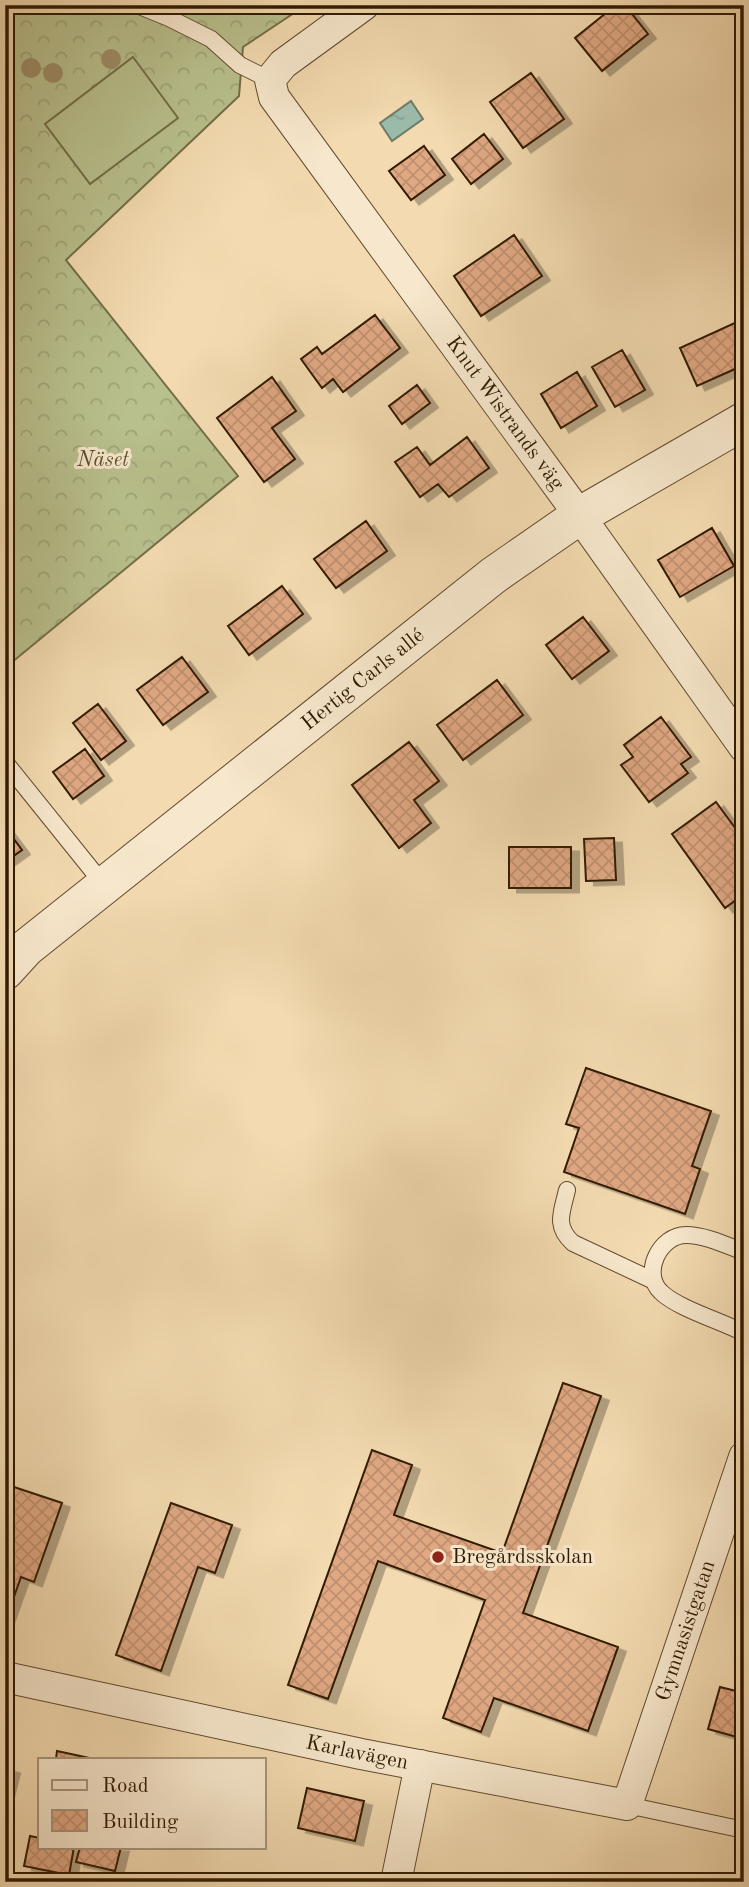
<svg xmlns="http://www.w3.org/2000/svg" width="749" height="1887" font-family="'Old Standard TT',serif">
<style>
.forest{fill:url(#forest-crowns);stroke:#746d47;stroke-width:2}
.pitch{fill:#b8c08d;stroke:#746d47;stroke-width:2}
.water{fill:url(#water-ripples);stroke:#707b66;stroke-width:2}
.building{fill:url(#building-cross-hatch);stroke:#301a01;stroke-width:2;filter:url(#shadow)}
.lines{fill:none;stroke-linecap:round;stroke-linejoin:round}
.service-casing{stroke:#614a2d;stroke-width:18}
.minor-casing{stroke:#614a2d;stroke-width:32}
.tertiary-casing{stroke:#614a2d;stroke-width:39}
.service{stroke:#f7e7cc;stroke-width:16}
.minor{stroke:#f7e7cc;stroke-width:30}
.tertiary{stroke:#f7e7cc;stroke-width:37}
.tree{fill:#9e8c67}
.poi-dot{fill:#8f2418;stroke:#f7e7cc;stroke-width:2.5}
.labels{text-anchor:middle;dominant-baseline:central;stroke-width:6;stroke-linejoin:round;paint-order:stroke}
.street-label{font-size:21px;fill:#301a01;stroke:#f7e7cc}
.park-label{font-size:21px;font-style:italic;fill:#594c2b;stroke:#f7e7cc}
.poi-label{font-size:21px;fill:#301a01;stroke:#f7e7cc;text-anchor:start}
</style>
<defs>
<pattern id="forest-crowns" width="20" height="18" patternUnits="userSpaceOnUse" patternTransform="scale(1.75)"><rect width="20" height="18" fill="#b8c08d"/><path d="M2 6a3 3 0 1 1 6 0M12 15a3 3 0 1 1 6 0" fill="none" stroke="#9ea478"/></pattern>
<pattern id="water-ripples" width="26" height="14" patternUnits="userSpaceOnUse" patternTransform="scale(1.75)"><rect width="26" height="14" fill="#9bbbaa"/><path d="M2 4q2-2 4 0t4 0M15 11q2-2 4 0t4 0" fill="none" stroke="#86a090"/></pattern>
<pattern id="building-cross-hatch" width="8" height="8" patternUnits="userSpaceOnUse" patternTransform="scale(1.75)"><rect width="8" height="8" fill="#e0a883"/><path d="M0 0l8 8M0 8l8-8" fill="none" stroke="#c0906f"/></pattern>
<filter id="shadow"><feDropShadow dx="8" dy="4.5" stdDeviation="0" flood-color="#0004"/></filter>
</defs>
<rect width="100%" height="100%" fill="#f3dab0"/>
<filter id="stains"><feTurbulence type="fractalNoise" baseFrequency=".00286" numOctaves="4"/><feColorMatrix values="0 0 0 0 .2 0 0 0 0 .09 0 0 0 0 .02 0 0 0 .5 -.17"/></filter>
<radialGradient id="worn" r=".72"><stop offset=".6" stop-color="#630" stop-opacity="0"/><stop offset="1" stop-color="#630" stop-opacity=".3"/></radialGradient>
<path class="forest" d="M5 5H306L243 47 239 96 66 260 238 476 5 668Z"/>
<path class="pitch" d="M133 57 178 118 90 184 45 124Z"/>
<path class="water" d="M411 101 423 119 392 141 380 123Z"/>
<path class="building" d="M616 5H625L648 34 602 71 575 38Z
M531 73 564 119 523 148 490 102Z
M484 134 503 159 471 184 452 159Z
M424 146 445 175 411 200 389 171Z
M514 235 542 276 481 316 454 276Z
M375 315 400 348 343 392 333 379 322 388 301 359 317 347 322 354Z
M739 321 744 331V365L697 386 680 348Z
M622 350 645 390 615 407 592 367Z
M577 372 597 406 561 428 541 394Z
M272 377 296 411 272 428 295 459 264 482 217 418Z
M417 385 430 403 402 424 389 406Z
M467 437 489 468 449 497 438 484 420 497 395 462 417 447 430 465Z
M366 521 387 551 336 588 314 559Z
M712 528 734 566 680 597 658 560Z
M282 586 303 614 249 655 228 626Z
M583 617 609 651 572 679 546 645Z
M182 657 208 692 163 725 137 690Z
M497 680 523 715 463 760 437 725Z
M98 704 126 741 101 760 73 723Z
M661 717 691 757 681 764 688 773 649 802 621 765 633 757 624 745Z
M409 742 439 781 414 800 431 823 399 848 352 785Z
M85 749 104 776 73 799 53 772Z
M716 802 744 840V894L725 908 672 834Z
M5 827 22 850 5 862Z
M614 838 616 880 586 881 584 839Z
M509 847H571V888H509Z
M586 1068 711 1111 692 1166 700 1169 685 1214 564 1172 579 1128 566 1124Z
M563 1383 601 1396 523 1613 618 1647 588 1731 494 1698 481 1732 443 1718 485 1600 378 1561 328 1699 288 1685 372 1450 412 1465 394 1515 502 1553Z
M5 1484 62 1503 34 1582 21 1577 5 1622Z
M171 1503 232 1525 215 1573 198 1567 161 1671 116 1655Z
M720 1687 744 1693V1739L708 1729Z
M57 1751 94 1759H56Z
M5 1767 12 1769 5 1797Z
M307 1788 364 1801 355 1841 298 1828Z
M30 1836 40 1838V1847H74L69 1875 24 1866Z
M80 1847H121L115 1871 76 1862Z"/>
<g class="lines">
<g class="service-casing">
<path id="service" d="M137 5 169 18 211 39 240 65 270 80
M5 762 104 885
M567 1190C562 1212 554 1226 573 1243L654 1281
M744 1252C726 1245 705 1235 686 1235 660 1235 641 1273 661 1292 677 1308 721 1321 744 1333
M627 1805 744 1830"/>
</g>
<g class="minor-casing">
<g id="minor">
<path id="s1" d="M364 5 283 64 270 80 274 97 569 501 744 747"/>
<path id="s2" d="M5 1677 361 1754 627 1805 744 1457"/>
<path d="M396 1882 420 1765"/>
</g>
</g>
<g class="tertiary-casing">
<g id="tertiary">
<path id="s3" d="M5 971 26 948 494 575 579 516 744 421"/>
</g>
</g>
<use href="#service" class="service"/>
<use href="#minor" class="minor"/>
<use href="#tertiary" class="tertiary"/>
</g>
<g class="tree">
<circle cx="111" cy="59" r="10"/>
<circle cx="31" cy="68" r="10"/>
<circle cx="53" cy="73" r="10"/>
</g>
<circle class="poi-dot" cx="438" cy="1557" r="7"/>
<g class="labels">
<g class="street-label">
<text stroke="none"><textPath href="#s1" startOffset="530">Knut Wistrands väg</textPath></text>
<text stroke="none"><textPath href="#s3" startOffset="462">Hertig Carls allé</textPath></text>
<text stroke="none"><textPath href="#s2" startOffset="819">Gymnasistgatan</textPath></text>
<text stroke="none"><textPath href="#s2" startOffset="360">Karlavägen</textPath></text>
</g>
<g class="park-label">
<text x="103" y="460">Näset</text>
</g>
<g class="poi-label">
<text x="452" y="1557">Bregårdsskolan</text>
</g>
</g>
<rect width="749" height="1887" fill="none" stroke="#f3dab0" stroke-width="28"/>
<rect x="7" y="7" width="735" height="1873" fill="none" stroke="#301a01" stroke-width="3.5"/>
<rect x="14" y="14" width="721" height="1859" fill="none" stroke="#301a01" stroke-width="2"/>
<rect x="38" y="1758" width="228" height="91" fill="#f7e7cc" stroke="#a7957b" stroke-width="2"/>
<rect x="52" y="1780" width="35" height="10" fill="#f7e7cc" stroke="#a7957b" stroke-width="2"/>
<text x="102" y="1792" font-size="21" fill="#301a01">Road</text>
<rect x="52" y="1810" width="35" height="21" fill="url(#building-cross-hatch)" stroke="#a7957b" stroke-width="2"/>
<text x="102" y="1828" font-size="21" fill="#301a01">Building</text>
<rect width="100%" height="100%" filter="url(#stains)"/>
<rect width="100%" height="100%" fill="url(#worn)"/>
</svg>
